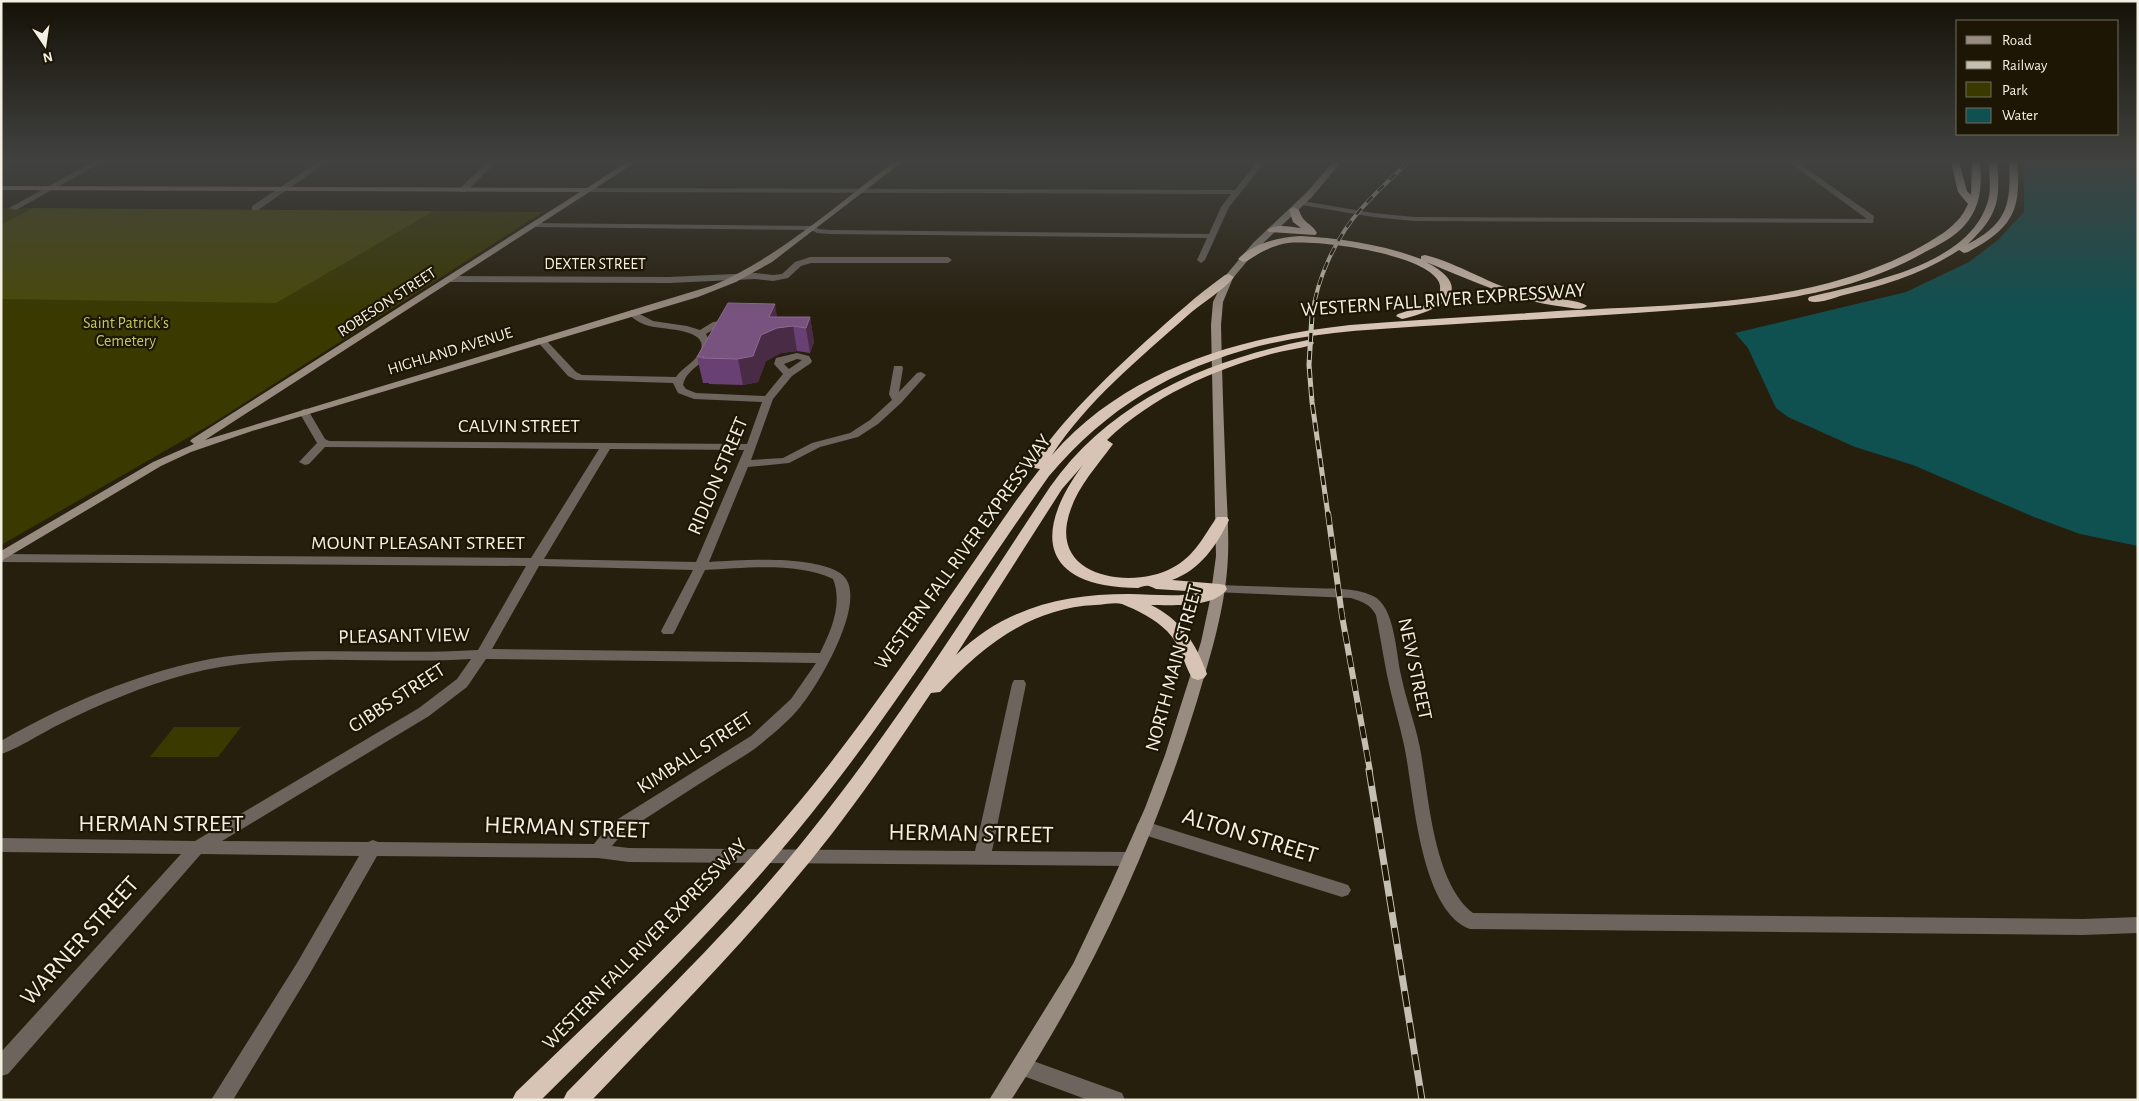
<svg xmlns="http://www.w3.org/2000/svg" width="2139" height="1101" font-family="'Alegreya Sans',sans-serif">
<style>
.green{fill:#393900}
.forest{fill:#494a08}
.water{fill:#0f5050}
.lines{fill:none;stroke-linecap:round;stroke-linejoin:round}
.street{fill:#6c645d;fill-rule:evenodd}
.secondary{fill:#988b80;fill-rule:evenodd}
.highway{fill:#d8c4b4;fill-rule:evenodd}
.rail-far3-casing{stroke:#c4bfb1;stroke-width:4}
.rail-far2-casing{stroke:#c4bfb1;stroke-width:5}
.rail-far1-casing{stroke:#c4bfb1;stroke-width:6}
.rail-casing{stroke:#c4bfb1;stroke-width:7}
.rail-far3{stroke:#1d1605;stroke-width:2.5;stroke-dasharray:8;stroke-linecap:butt}
.rail-far2{stroke:#1d1605;stroke-width:3;stroke-dasharray:9;stroke-linecap:butt}
.rail-far1{stroke:#1d1605;stroke-width:4.5;stroke-dasharray:12;stroke-linecap:butt}
.rail{stroke:#1d1605;stroke-width:5;stroke-dasharray:16;stroke-linecap:butt}
.wall{fill:#694073}
.shaded-wall{fill:#492b45}
.building{fill:#78537f;stroke:#8c6b8f}
.labels{text-anchor:middle;dominant-baseline:central;stroke-width:4.5;stroke-linejoin:round;paint-order:stroke}
.far-street-label{font-size:16px;fill:#f4efe3;stroke:#1d1605}
.far-park-label{font-size:16px;fill:#c5c85b;stroke:#1d1605}
.street-label{font-size:20px;fill:#f4efe3;stroke:#1d1605}
.near-street-label{font-size:24px;fill:#f4efe3;stroke:#1d1605}
</style>
<rect width="100%" height="100%" fill="#271f0d"/>
<path class="green" d="M1 208 543 212 210 425 1 545Z
M174 727H241L218 757H150Z"/>
<path class="forest" d="M33 208 434 211 276 303 1 299V225Z"/>
<path class="water" d="M2024 162H2138V546L2080 534 2034 517 1913 465 1855 447 1788 417 1776 408 1748 348 1735 333 1906 292 1969 262 1998 240 2024 212Z"/>
<g class="lines">
<path class="street" d="M93 162H102L16 210 9 208Z
M318 162H327L258 210H252V206Z
M488 162H496L466 192H460V188Z
M1257 162H1265L1229 207 1205 260 1201 263 1197 260 1207 238 830 234 817 233 811 230 534 227 530 225 534 223 813 226 819 229 830 230 1209 234 1221 207 1231 194 588 192 584 190 588 188 1235 190Z
M1789 162H1797L1874 216 1873 223 1414 221 1373 217 1302 205 1298 203 1302 201 1373 213 1414 217 1867 219Z
M810 257H948L952 260 948 263H811L801 266 788 278 773 281 755 279 669 283 451 282 447 279 451 276 669 277 755 273 773 275 782 274 795 262Z
M632 310 653 321 687 326 700 330 713 322 735 319V323L719 326 706 334 710 342C709 366 687 366 683 385L686 389 696 393 765 396 783 374 774 364 776 358 797 353 809 356 812 361 811 363 792 376 773 399 751 460 783 458 812 443 850 433 870 420 892 400 889 394 894 366H902L903 368 899 392 917 373 921 372 926 375 901 403 878 424 858 437 820 447 789 463 748 467 709 562C743 560 811 555 840 573 873 594 818 686 801 706 791 719 775 732 762 743 749 754 732 763 718 772 686 792 654 813 622 834L612 846 629 848 975 851 1012 684 1014 680H1024L1026 684 992 851 1131 852 1137 854 1139 859 1137 864 1131 866 629 862 598 858 377 856 309 975 233 1100H211L297 963 359 856 201 854 8 1074 1 1076V1052L181 854 1 852V838L195 841 419 708 457 679 471 659C379 665 278 650 188 674 143 686 100 704 58 725 42 733 17 749 1 754V741C70 701 160 663 239 655 318 647 398 655 478 650L526 566 1 562V554L531 558 599 449 325 447 309 464 305 465 299 462 317 443 299 412 304 409 308 410 325 439 329 441 747 444 762 402 694 399 678 393 673 383 576 380 568 376 536 340 538 338H544L576 372 582 375 676 377C682 368 692 364 698 355 716 328 662 330 649 326 642 324 635 320 629 315L627 313ZM797 359 802 360 789 369 784 364ZM610 449 744 450 696 562 544 559ZM539 566 693 570 661 631 663 634H673L675 631 705 570C744 568 798 562 833 579 843 604 831 631 820 653L492 649ZM486 659 816 663 791 699 751 736 610 824 594 844 378 842 373 840 368 842 222 841 429 716 467 687Z
M1219 585C1249 586 1279 587 1310 588 1330 589 1354 587 1373 596 1395 606 1396 654 1401 675 1406 700 1415 723 1420 748 1429 796 1433 882 1473 913L2083 919 2138 917V933L2083 935 1470 929C1419 910 1414 791 1404 745 1399 722 1392 699 1387 675 1383 655 1380 635 1376 615 1370 604 1363 602 1351 598L1214 592 1212 589 1214 586Z
M1144 821 1342 883 1348 885 1351 890 1348 895 1342 897 1138 833 1136 828 1138 823Z
M1022 1057 1122 1093 1125 1100H1088L1015 1073 1012 1066 1015 1059Z"/>
<path class="secondary" d="M627 162H636L205 440 711 286C777 259 836 205 894 162H902L772 262 736 282 698 297 252 431 191 452 161 466 1 561V551L153 462 194 444 190 441 192 439 580 192 1 190V186L587 188Z
M1333 162H1341L1312 197 1259 247 1233 278 1223 302 1221 325C1222 377 1224 430 1226 482 1227 506 1229 532 1228 556 1226 606 1211 654 1197 701 1154 841 1092 977 1011 1100H989L1073 964 1111 884 1145 808 1165 755 1201 642 1210 600 1216 556 1211 325 1213 302 1226 275 1253 243 1306 193Z"/>
<path class="highway" d="M1951 162H1959L1967 191 1971 195 1972 162H1980C1982 186 1981 207 1964 226 1954 237 1939 245 1925 252 1850 295 1762 304 1677 310 1599 316 1520 320 1441 325 1381 329 1319 331 1259 346 1172 369 1108 407 1049 476 974 582 906 693 826 795 741 905 640 1002 541 1100H512L516 1092C618 994 723 896 813 785 867 718 915 647 964 576 989 540 1013 503 1040 469L1034 468 1032 465C1064 417 1104 380 1146 341 1172 318 1197 295 1225 275L1229 274 1234 277C1223 291 1201 303 1187 316 1140 358 1087 401 1052 455 1127 369 1240 337 1350 325 1419 319 1488 316 1557 311 1678 304 1813 307 1922 246 1941 235 1959 225 1968 204L1958 192Z
M1989 162H1997C2001 202 1997 216 1968 244 2008 223 2011 204 2009 162H2017C2022 212 2011 229 1968 252L1964 253 1959 250C1923 274 1882 286 1840 296 1831 299 1818 304 1809 301L1808 299 1809 297C1865 283 1966 267 1987 204 1992 190 1989 176 1989 162Z
M1294 207 1299 210C1304 225 1311 222 1317 233L1315 235 1269 232 1267 230C1276 223 1290 227 1301 228L1293 222 1289 210Z
M1301 236C1341 238 1384 245 1421 259V256L1425 255C1461 264 1493 287 1530 295 1542 298 1580 299 1587 306 1581 311 1572 308 1565 307 1514 301 1473 281 1426 262 1480 290 1438 311 1402 319L1396 316 1398 314 1426 305 1440 294C1440 288 1441 284 1437 279 1418 253 1320 240 1288 243 1273 245 1259 253 1247 261L1243 262 1238 259C1253 243 1280 237 1301 236Z
M1308 340 1312 341 1314 343 1312 345C1299 349 1285 350 1271 354 1212 370 1152 397 1107 440L1113 444C1095 469 1073 491 1067 523 1057 580 1136 588 1172 568 1195 556 1203 537 1217 517H1227L1229 520C1217 545 1200 570 1172 580L1219 584 1225 585 1227 589C1215 608 1171 605 1151 605 1180 619 1196 643 1207 674L1204 678 1198 680 1192 678C1183 662 1181 645 1167 631 1155 619 1137 610 1122 604 1115 602 1103 605 1095 605 1031 608 982 646 940 692L931 693C889 756 846 819 797 877 733 955 661 1027 592 1100H563L567 1092C650 1007 738 924 812 830 899 721 973 603 1050 487 1111 400 1208 360 1308 340ZM1083 465C1049 510 1028 570 1104 585 1115 587 1127 588 1138 588 1141 587 1146 585 1149 586 1152 587 1154 588 1156 589L1202 592C1179 598 1152 594 1129 594 1062 594 1005 608 956 655L1062 489Z"/>
<g class="rail-far3-casing">
<path id="rail-far3" d="M1312 316C1317 278 1336 237 1361 209 1376 192 1393 177 1408 162"/>
</g>
<g class="rail-far2-casing">
<path id="rail-far2" d="M1312 315 1309 365 1312 402 1328 515"/>
</g>
<g class="rail-far1-casing">
<path id="rail-far1" d="M1328 513 1342 616 1370 771"/>
</g>
<g class="rail-casing">
<path id="rail" d="M1369 770 1422 1100"/>
</g>
<use href="#rail-far3" class="rail-far3"/>
<use href="#rail-far2" class="rail-far2"/>
<use href="#rail-far1" class="rail-far1"/>
<use href="#rail" class="rail"/>
</g>
<path class="wall" d="M777 317H810L814 342 810 353 797 351 781 353 766 361 758 382 743 385 709 384V383H703L697 357Z"/>
<path class="shaded-wall" d="M775 304 779 327 793 326 797 351 781 353 766 361 758 382 743 385 738 359 761 335Z
M810 317 814 342 810 353 806 328Z"/>
<path class="building" d="M728 303 775 304 769 317H810L806 328 793 326 777 328 761 335 753 356 738 359 703 358 704 357H697Z"/>
<linearGradient id="sky" x2="0" y2="1"><stop stop-color="#151107"/><stop offset="0.51" stop-color="#414240"/><stop offset="1" stop-color="#414240" stop-opacity="0"/></linearGradient>
<rect width="2139" height="316" fill="url(#sky)"/>
<g class="labels">
<g class="far-street-label">
<text x="595" y="264">DEXTER STREET</text>
<text transform="translate(387 302) rotate(-33)">ROBESON STREET</text>
<text transform="translate(450 351) rotate(-17)">HIGHLAND AVENUE</text>
</g>
<g class="far-park-label">
<text x="126" y="323">Saint Patrick's<tspan x="126" dy="18">Cemetery</tspan></text>
</g>
<g class="street-label">
<text transform="translate(1443 300) rotate(-4)">WESTERN FALL RIVER EXPRESSWAY</text>
<text x="519" y="426">CALVIN STREET</text>
<text transform="translate(718 476) rotate(-67)">RIDLON STREET</text>
<text x="418" y="543">MOUNT PLEASANT STREET</text>
<text transform="translate(963 552) rotate(-54)">WESTERN FALL RIVER EXPRESSWAY</text>
<text transform="translate(404 636) rotate(-1)">PLEASANT VIEW</text>
<text transform="translate(1174 668) rotate(-75)">NORTH MAIN STREET</text>
<text transform="translate(1415 669) rotate(78)">NEW STREET</text>
<text transform="translate(397 698) rotate(-33)">GIBBS STREET</text>
<text transform="translate(695 753) rotate(-33)">KIMBALL STREET</text>
<text transform="translate(645 944) rotate(-46)">WESTERN FALL RIVER EXPRESSWAY</text>
</g>
<g class="near-street-label">
<text x="161" y="824">HERMAN STREET</text>
<text transform="translate(567 828) rotate(2)">HERMAN STREET</text>
<text transform="translate(971 834) rotate(1)">HERMAN STREET</text>
<text transform="translate(1250 836) rotate(17)">ALTON STREET</text>
<text transform="translate(80 941) rotate(-48)">WARNER STREET</text>
</g>
</g>
<rect width="2139" height="1101" fill="none" stroke="#f4efe3" stroke-width="5"/>
<rect x="1956" y="20" width="162" height="115" fill="#1d1605" stroke="#736d5e"/>
<rect x="1966" y="36" width="25" height="8" fill="#988b80" stroke="#736d5e"/>
<text x="2002" y="45" font-size="15" fill="#f4efe3">Road</text>
<rect x="1966" y="61" width="25" height="8" fill="#c4bfb1" stroke="#736d5e"/>
<text x="2002" y="70" font-size="15" fill="#f4efe3">Railway</text>
<rect x="1966" y="82" width="25" height="15" fill="#393900" stroke="#736d5e"/>
<text x="2002" y="95" font-size="15" fill="#f4efe3">Park</text>
<rect x="1966" y="108" width="25" height="15" fill="#0f5050" stroke="#736d5e"/>
<text x="2002" y="120" font-size="15" fill="#f4efe3">Water</text>
<g transform="translate(45 45) rotate(167)" stroke="#1d1605" stroke-width="4" paint-order="stroke">
<path d="M0-4L9 19L0 12L-9 19Z" fill="#f4efe3"/>
<text y="-8" font-size="14" font-weight="bold" text-anchor="middle" fill="#f4efe3">N</text>
</g>
</svg>
